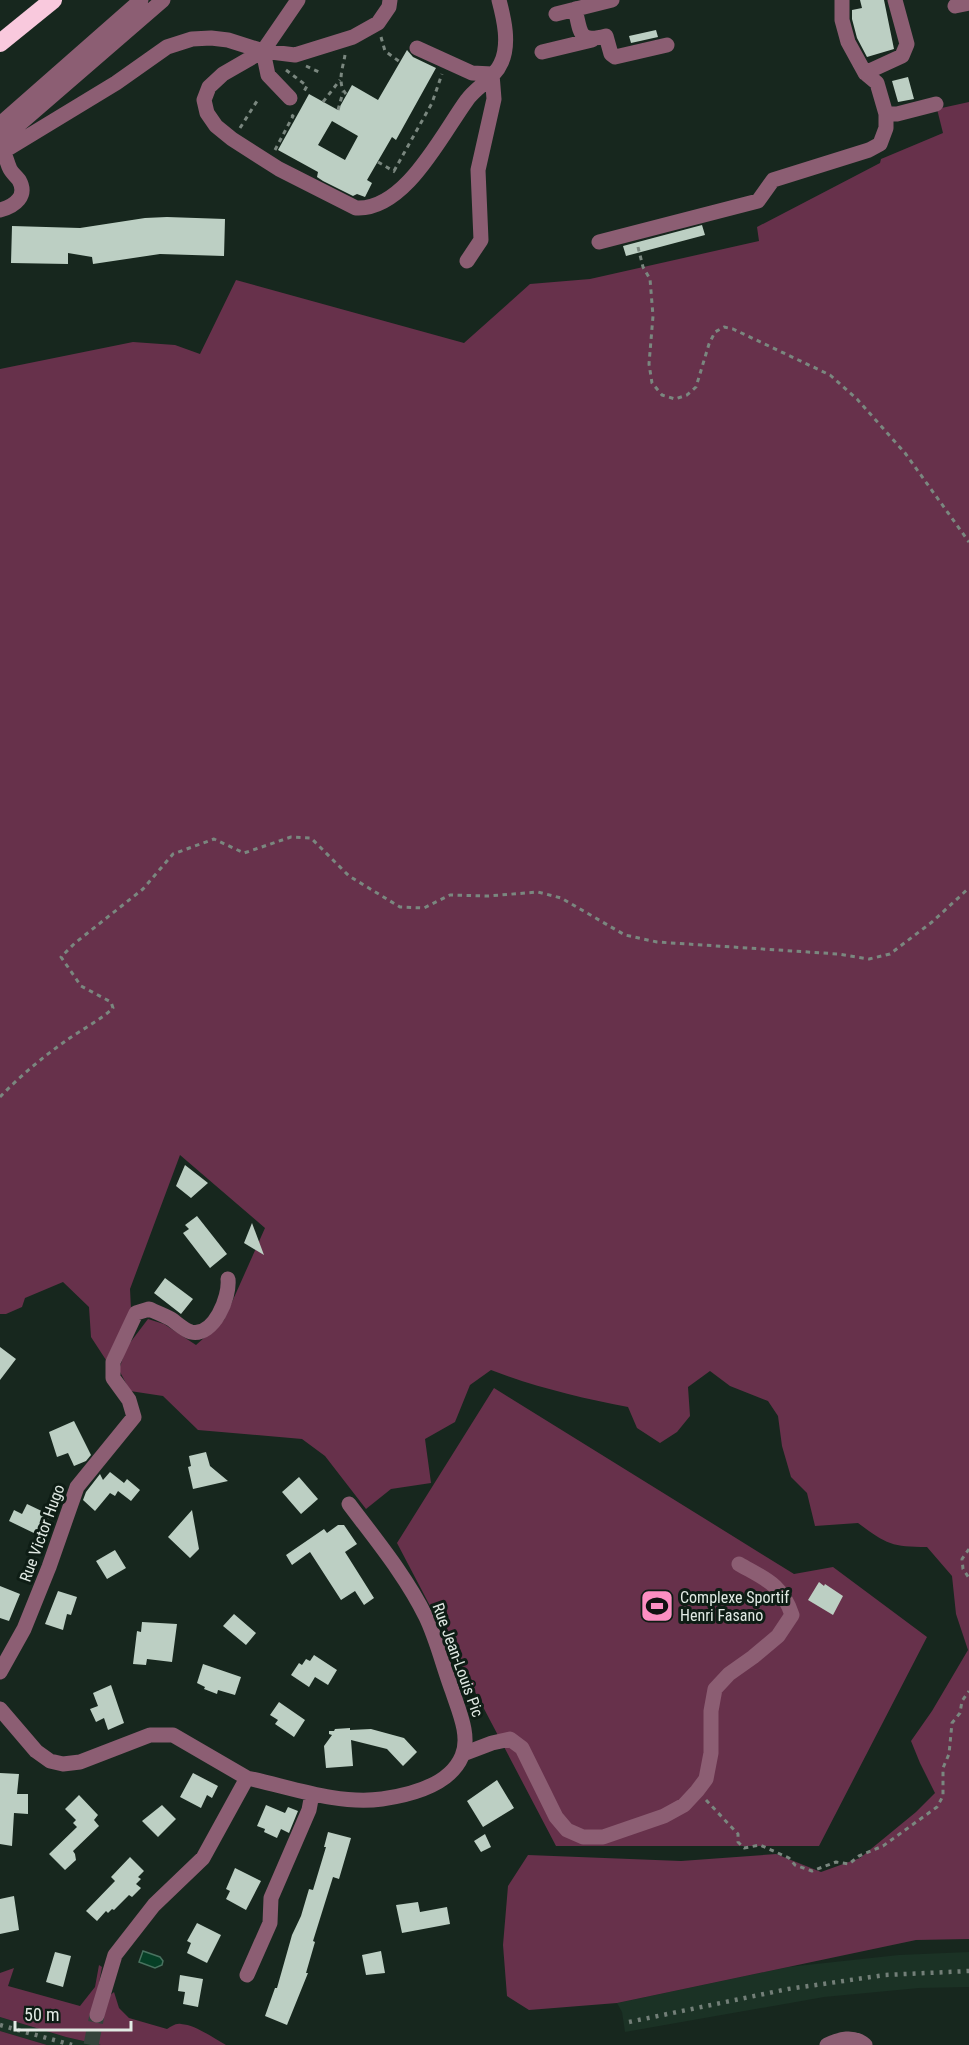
<svg xmlns="http://www.w3.org/2000/svg" width="969" height="2045" font-family="'Roboto Condensed',sans-serif">
<style>
.built{fill:#1b3225}
.green{fill:#67314b}
.water{fill:#063f26;stroke:#48725f;stroke-width:1.5}
.building{fill:#bccfc3;fill-rule:evenodd}
.lines{fill:none;stroke-linecap:round;stroke-linejoin:round}
.minor-tunnel{stroke:#35443c;stroke-width:15;stroke-dasharray:15 8;stroke-linecap:butt}
.path{stroke:#7a877f;stroke-width:3;stroke-dasharray:4.5 4.5;stroke-linecap:butt}
.minor{stroke:#8c5e73;stroke-width:15}
.highway{stroke:#f9c9dd;stroke-width:18}
.rail{stroke:#737f78;stroke-width:4.5;stroke-dasharray:3 6;stroke-linecap:butt}
.labels{text-anchor:middle;dominant-baseline:central;stroke-width:6;stroke-linejoin:round;paint-order:stroke}
.street-label{font-size:16px;fill:#e1eae4;stroke:#0e1d15}
.poi-label{font-size:16px;fill:#e1eae4;stroke:#0e1d15;text-anchor:start}
</style>
<rect width="100%" height="100%" fill="#17271e"/>
<path class="built" d="M969 1952V1987L919 1988 824 1997 625 2032 622 2012 617 2003 788 1967 899 1955Z
M0 2017 66 2037 101 2045H47L0 2031Z"/>
<path class="green" d="M969 102V1939L916 1940 617 2003 529 2010 507 1996 503 1945 508 1886 528 1855 681 1861 776 1854 821 1872 860 1858 916 1812 935 1793 920 1763 911 1741 932 1711 968 1650 956 1614 952 1576 927 1547C892 1547 886 1544 858 1523L815 1526 807 1493 791 1477 782 1446 778 1416 768 1401 730 1386 710 1371 688 1387 690 1416 677 1432 660 1443 637 1428 628 1407C581 1398 535 1387 491 1370L470 1385 455 1422 425 1439 431 1483 391 1489 366 1509 325 1456 302 1439 198 1430 163 1396 130 1391 119 1370 126 1348 148 1319 164 1324 196 1345 224 1320 265 1228 180 1155 130 1289 131 1309 106 1360 91 1337 89 1307 63 1282 25 1298 22 1307 6 1314H0V369L133 342 175 345 200 354 236 280 464 343 530 284 590 279 759 241 757 227 880 163 881 159 943 133 937 109Z
M494 1388 794 1574 833 1567 927 1637 819 1846H556L397 1543Z
M99 1965 102 1967 94 2009 114 1992 119 2008 129 2018 167 2029C171 2027 175 2023 181 2024 196 2025 213 2038 226 2045H101L66 2037 0 2017V1973L14 1968 8 1986 80 2006 95 1987Z
M0 2031 47 2045H0Z"/>
<path class="water" d="M143 1951 160 1957 163 1961 162 1965 155 1968 139 1962Z"/>
<path class="building" d="M860 0H884L894 49 867 57 857 38 852 19V10L862 8Z
M656 30 658 37 631 43 629 36Z
M407 50 413 57 436 68 396 140 392 137 367 180 372 183 365 197 357 194 353 196 323 181 317 177 318 172 278 150 309 94 338 110 352 85 378 100ZM332 121 358 136 345 160 318 145Z
M908 77 914 99 898 102 892 81Z
M167 217 225 219 224 256 160 254 93 264 92 257 68 253V264L11 263 12 226 80 228 145 218Z
M702 225 705 235 626 256 623 246Z
M185 1165 208 1183 191 1198 176 1186Z
M197 1216 227 1254 210 1268 183 1233 189 1229 185 1225Z
M252 1223 264 1255 244 1243Z
M165 1278 193 1299 181 1314 154 1293Z
M0 1347 16 1359 0 1380Z
M74 1421 91 1455 86 1461 74 1466 68 1453 57 1457 49 1432Z
M206 1452 210 1466 228 1481 193 1489 188 1467 191 1466 189 1456Z
M110 1472 124 1483 127 1479 140 1490 131 1501 118 1491 115 1496 110 1493 95 1511 83 1500 86 1492 100 1474 103 1480Z
M299 1477 318 1499 301 1514 282 1492Z
M27 1504 50 1515 40 1536 9 1521 14 1510 22 1514Z
M192 1510 199 1549 190 1558 168 1537Z
M338 1525H344L357 1544 345 1552 374 1598 364 1605 355 1591 341 1600 310 1552 292 1565 286 1555 324 1529 327 1533Z
M115 1550 126 1568 107 1579 96 1561Z
M819 1582 824 1586 825 1584 843 1596 833 1615 808 1600Z
M0 1586 20 1594 9 1621 0 1618Z
M58 1591 77 1597 71 1615 67 1614 63 1630 45 1624Z
M234 1614 256 1633 246 1645 223 1626Z
M142 1622 177 1624 172 1662 147 1659 146 1665 133 1664 137 1631 141 1632Z
M314 1655 337 1670 328 1685 315 1677 309 1687 291 1675 299 1663 302 1665 306 1659 310 1661Z
M203 1664 241 1677 235 1695 218 1690 217 1694 204 1689 205 1687 197 1683Z
M111 1685 124 1723 108 1730 104 1718 96 1722 90 1709 98 1706 93 1693Z
M279 1702 305 1720 294 1737 275 1724 278 1720 270 1715Z
M350 1728V1730L371 1729 404 1738 417 1752 403 1766 387 1749 351 1740 353 1766 326 1768 324 1746 332 1735 329 1734V1731H334L335 1729Z
M0 1773 19 1774 17 1794H28V1814L14 1813 12 1846 0 1844Z
M193 1773 218 1786 212 1798 207 1795 201 1808 180 1797Z
M497 1780 514 1808 483 1827 467 1801Z
M79 1795 98 1815 94 1820 99 1826 73 1851 75 1854 76 1860 65 1870 49 1854 77 1827 73 1823 76 1820 65 1809Z
M162 1805 176 1819 158 1837 142 1821Z
M266 1805 285 1813 288 1807 298 1811 289 1833 281 1829 277 1838 264 1832 265 1829 257 1826Z
M328 1832 351 1838 339 1879 333 1877 313 1941 315 1942 306 1973H308L287 2025 265 2016 275 1988H277L292 1935 301 1916 309 1889 313 1890 326 1847H324Z
M485 1834 491 1847 481 1852 474 1841Z
M130 1857 144 1871 138 1877 141 1879 136 1884 141 1888 132 1897 129 1895 114 1910 112 1909 108 1913 106 1911 97 1921 86 1911 115 1881 111 1877Z
M235 1868 261 1881 246 1910 226 1899 230 1891 226 1889Z
M14 1896 19 1930 0 1934V1899Z
M418 1902 420 1912 447 1907 450 1924 402 1933 396 1905Z
M197 1923 221 1935 207 1963 187 1953 191 1943 187 1941Z
M381 1951 385 1973 366 1975 362 1955Z
M55 1952 71 1956 63 1987 46 1982Z
M180 1975 203 1979 198 2007 183 2004 185 1992 178 1991Z"/>
<g class="lines">
<path class="minor-tunnel" d="M91 2045 97 2015"/>
<path class="path" d="M381 37 385 51 400 62
M345 55C343 68 336 84 347 95
M306 66 319 72
M286 70 307 86 303 93
M323 102 340 80
M338 110 343 92
M240 128 257 101
M275 150 293 116 290 114 292 112
M378 162 395 172
M394 171 432 103 442 74
M638 247 643 267 650 279 653 316 649 364 652 383 662 395 675 399 687 395 696 387 709 344 715 332 724 327 733 329 830 375 857 399 905 453 969 542
M0 1097C20 1076 44 1056 67 1040 81 1030 102 1019 113 1008L111 1002 81 986 61 957 75 943 143 889 173 854 214 839 244 853 291 837 311 838 349 876 400 907 424 908 450 895 488 896 538 892 561 898 625 935 657 942 838 954 869 959 890 954 932 922 969 888
M969 1549 962 1559 963 1569 969 1578
M706 1800 738 1834V1842L744 1848 760 1845 789 1858 795 1865 812 1871 836 1862 849 1864 859 1856 883 1846 937 1807 943 1796V1768L949 1754 952 1723 960 1713 962 1701 969 1691"/>
<path class="minor" d="M298 0 263 51 223 74 209 87 204 100 207 113 216 126 232 139 279 169 356 208C405 211 442 134 467 100 476 87 495 78 501 63 510 44 504 19 499 0
M955 6 969 3
M575 9C581 33 578 43 606 36L611 54 615 57 667 45
M556 14 612 0
M417 48 472 73 492 74 494 99 478 170 481 240 467 261
M263 51 268 75 290 98
M542 52 592 40
M865 73 902 56 907 44 895 0
M886 114H897L936 104
M0 124 141 0
M0 141 163 0
M0 147C6 153 6 161 10 169 12 173 16 176 19 180 28 196 15 206 0 210
M4 151 116 83 167 47 192 39 211 38 228 40 263 51 295 55 353 37 378 23 389 7 390 0
M599 242 758 201 773 180 869 150 880 144 886 128V114L877 83 865 73 848 42 842 20V0
M0 1672 24 1629 49 1567 77 1487 134 1417 129 1400 113 1378V1362L136 1313 149 1309C156 1312 164 1315 171 1319 177 1323 184 1330 191 1332 214 1337 230 1297 228 1279
M0 1709 36 1751 50 1761 63 1764 80 1762 150 1735H173L247 1778
M463 1754 492 1743 510 1739 522 1748 556 1817 567 1830 583 1837H603L664 1816 684 1805 697 1791 706 1779 711 1753V1711L715 1689 729 1674 753 1657 778 1636 792 1615C782 1584 765 1579 739 1564
M247 1975 270 1923 271 1898 309 1810 312 1794
M97 2015 115 1955 154 1905 203 1858 247 1778C290 1787 337 1805 382 1799 410 1795 450 1785 462 1756 471 1736 458 1709 452 1690 443 1666 437 1640 426 1617 406 1576 376 1540 349 1504
M827 2045C840 2039 853 2035 865 2045"/>
<path class="highway" d="M0 43 53 0"/>
<path class="rail" d="M629 2022 788 1989 885 1975 969 1971
M0 2025 72 2045"/>
</g>
<defs>
<g id="stadium-square" transform="scale(1.725)"><rect x="-9" y="-9" width="18" height="18" rx="4" fill="#fc8fc2" stroke="#0e1d15"/><path d="M0-5a6.5 5 0 1 0 0 10a6.5 5 0 1 0 0-10ZM-3.5-1.8h7v3.6h-7Z" fill="#111"/></g>
</defs>
<g fill-rule="evenodd">
<use href="#stadium-square" x="657" y="1606"/>
</g>
<g class="labels">
<g class="street-label">
<text transform="translate(42 1533) rotate(-70)">Rue Victor Hugo</text>
<text transform="translate(458 1660) rotate(70)">Rue Jean-Louis Pic</text>
</g>
<g class="poi-label">
<text x="680" y="1597">Complexe Sportif<tspan x="680" dy="18">Henri Fasano</tspan></text>
</g>
</g>
<path d="M15 2021v9h116v-9" fill="none" stroke="#e1eae4" stroke-width="3"/>
<text x="24" y="2021" font-size="18" fill="#e1eae4" stroke="#0e1d15" stroke-width="4.5" paint-order="stroke">50 m</text>
</svg>
